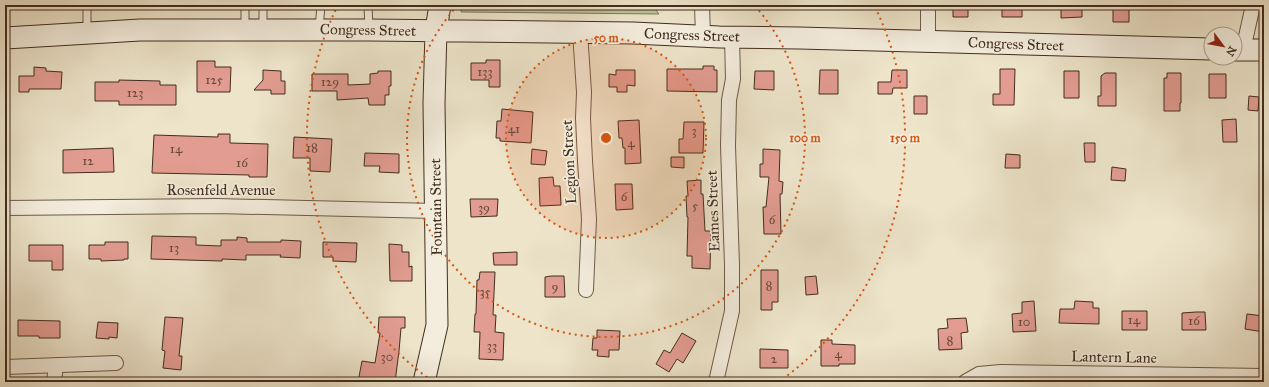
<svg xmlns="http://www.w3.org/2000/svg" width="1269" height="387" font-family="'IM FELL Great Primer',serif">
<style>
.green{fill:#b9c496;stroke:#7e785a}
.building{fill:#e29c91;stroke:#432d1e}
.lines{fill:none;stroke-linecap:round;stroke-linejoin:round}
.lane-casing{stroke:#6e5b49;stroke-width:9}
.street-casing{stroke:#6e5b49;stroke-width:16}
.secondary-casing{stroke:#432d1e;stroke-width:23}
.lane{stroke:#f3eddd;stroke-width:7}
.street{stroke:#f3eddd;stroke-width:14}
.secondary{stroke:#f3eddd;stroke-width:21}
.ring{fill:none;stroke:#d8550e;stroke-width:2;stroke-dasharray:2 4}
.labels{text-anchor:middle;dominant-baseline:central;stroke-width:3.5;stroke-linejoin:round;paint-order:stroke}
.number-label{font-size:13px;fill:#6b493b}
.street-label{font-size:15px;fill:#432d1e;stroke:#f3eddd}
.centre{fill:#d8550e;stroke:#f3eddd;stroke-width:2}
.ring-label{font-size:12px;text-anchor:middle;font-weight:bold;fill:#d8550e;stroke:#f3eddd;stroke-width:3.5;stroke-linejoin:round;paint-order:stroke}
</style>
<rect width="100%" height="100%" fill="#ede4ca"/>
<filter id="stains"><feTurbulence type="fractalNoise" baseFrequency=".005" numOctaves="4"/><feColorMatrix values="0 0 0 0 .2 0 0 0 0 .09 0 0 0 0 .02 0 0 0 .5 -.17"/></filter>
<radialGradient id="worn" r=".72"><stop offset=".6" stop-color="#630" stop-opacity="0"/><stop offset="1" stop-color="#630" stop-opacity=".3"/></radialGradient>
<path class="green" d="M462 5H652L659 14 461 12Z"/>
<path class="building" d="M953 5H968V17H953Z
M1002 5H1022V17H1002Z
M1061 5H1082V17L1061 18Z
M1113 5H1129V22H1113Z
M486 60H500V87H489V80H471V63H486Z
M197 61H215V67H231L230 92H197Z
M703 66H714V70H717V92L667 91V69H703Z
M34 67 46 68V71L62 72 61 89H29V92H19V76H34Z
M1000 69H1015L1014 105H993V94H1000Z
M263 70 281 71V81H285V94H271V90H254L263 80Z
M616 70H635V86L627 85V92H617V87H609V74L616 75Z
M820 70H838V94H819Z
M892 70H907V88H893L892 94H878V82H891Z
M378 71H391V86H389V95H385V105H369L368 98 337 100V91H312V74H348V85L370 84V74L378 73Z
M755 71H774V90L754 89Z
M1064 71H1079V98H1064Z
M1105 73H1116V106H1098V96H1101V76Z
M1167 73H1181V103H1180V111H1164V78H1167Z
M1209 74H1226V98H1209Z
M119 80 160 81V85H176V105H119V101H95V82H119Z
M914 96H927V114H914Z
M1249 96 1259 97 1258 111 1248 110Z
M502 109 533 112 531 143 500 141V138H496L497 121H501Z
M1236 119 1237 142H1223L1222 120Z
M639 120 641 163 625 164V148H623L622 138H619L618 121Z
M684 122H704L703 153H679V139H683Z
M218 134H230V143L268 144 267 177H249V175L152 173 154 135 218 137Z
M294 137 332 139 330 172 310 171V158H293Z
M1084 143H1095V162H1085Z
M113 148 114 172 63 173V150Z
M532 149 547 151 545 165 531 164Z
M763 149 780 150 779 181 783 182 782 194H780L781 234H764L763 207H766L769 177H760V164H763Z
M365 153 399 154V173L379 172 380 166H364Z
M1006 154 1020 155V168H1005Z
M671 157H684V168L671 167Z
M1112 167 1126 169 1125 181 1111 180Z
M553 177 554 186H560L561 205 540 206 539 178Z
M701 180V194H703L705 231H711L710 269 692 268V256H687L688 217H687L686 196H688L687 181Z
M615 184H632L633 209 616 210Z
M470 199H498L497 216 471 217Z
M152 236 196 237V245L221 246V240H237V237L247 238V242H281V240L301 241 300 258 280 257 281 255H246V260L222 259V261L151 259Z
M105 242H128V259H124V260L101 261V259H89V245H105Z
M323 242 357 243 356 262 333 261V257H323Z
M389 244 402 245V252H409V267L412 266V281H390Z
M29 245H63V270H52V261H29Z
M517 252V265H494L493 253Z
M761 270H778V302H772V310H761Z
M480 272H495L493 315H496L495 332 504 333 503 360 479 359 480 332H474L475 314H476L477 280H479Z
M551 276H564L565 297H545V277Z
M816 276 818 294 806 295 805 277Z
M1034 301 1036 331 1013 332 1012 314 1022 313V302Z
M1075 301 1093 302V308H1099V324L1059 323 1060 309H1074Z
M1122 311H1147V330H1122Z
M1196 312H1205L1206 330H1182V313Z
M1247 314 1264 316V332L1245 329Z
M165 317 183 318 179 356H182L181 370 163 368 165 351 162 350Z
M379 317H405V328H401L399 351 395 382H358L362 361 375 363 380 333H378Z
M966 318 968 332 961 333 962 349 939 350 938 329 948 328 947 319Z
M18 320 60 321V338H39V336H18Z
M98 322 118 323 117 338 109 337V339L96 338Z
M597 330 620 331 619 350H609V357L597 356 598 350H592L593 338H597Z
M682 333 696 341 683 363 677 359 669 372 656 364 664 350 670 353Z
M821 340H832V344L855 345V364H839V366H821Z
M760 349 788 350V368H760Z"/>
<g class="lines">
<g class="lane-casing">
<path id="lane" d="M87 5V31
M263 5V29
M368 5 369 29
M245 29V5
M319 29 321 5"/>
</g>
<g class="street-casing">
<path id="street" d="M702 5 703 36
M580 32 584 92 583 118 585 161 589 219 586 290
M928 41V5
M1243 50 1253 5
M5 208 216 206 436 211
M5 367 116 363
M54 382 56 365
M716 382 732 311V265L728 146 729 100 733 79 732 37
M965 382 979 374 1001 372 1264 376"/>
</g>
<g class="secondary-casing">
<path id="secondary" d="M5 38 140 30H369L633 33 719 37 799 38 1211 49
M1235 50H1264
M424 382 437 325 434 103 436 30 440 5"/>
</g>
<use href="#lane" class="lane"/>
<use href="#street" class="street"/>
<use href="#secondary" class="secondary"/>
</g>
<circle cx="606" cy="138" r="100" fill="#d8550e" fill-opacity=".12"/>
<g class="ring">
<circle cx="606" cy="138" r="100"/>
<path d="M755 6A199 199 0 1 1 457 6"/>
<path d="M432 381A299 299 0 0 1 337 7M875 7A299 299 0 0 1 780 381"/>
</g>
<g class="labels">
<g class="number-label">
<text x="485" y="72">133</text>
<text x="214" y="80">125</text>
<text x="330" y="82">129</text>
<text x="135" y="93">123</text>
<text x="514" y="129">41</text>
<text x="694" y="131">3</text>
<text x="631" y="143">4</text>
<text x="312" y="148">18</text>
<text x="176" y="149">14</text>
<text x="88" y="161">12</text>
<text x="242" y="163">16</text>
<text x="624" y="197">6</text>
<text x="695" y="206">5</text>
<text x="484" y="208">39</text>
<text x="772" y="220">6</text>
<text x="174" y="248">13</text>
<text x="769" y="286">8</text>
<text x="555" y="287">9</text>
<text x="485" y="292">35</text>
<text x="1134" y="320">14</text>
<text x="1194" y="321">16</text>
<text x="1024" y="322">10</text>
<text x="950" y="341">8</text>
<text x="492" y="346">33</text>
<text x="838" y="354">4</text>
<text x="387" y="357">30</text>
<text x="774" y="359">2</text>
</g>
<g class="street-label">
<text transform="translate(368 30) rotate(1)">Congress Street</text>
<text transform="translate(692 35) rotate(2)">Congress Street</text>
<text transform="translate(1016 44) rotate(2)">Congress Street</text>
<text transform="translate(569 162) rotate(-93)">Legion Street</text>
<text x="221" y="190">Rosenfeld Avenue</text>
<text transform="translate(436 207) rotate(-91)">Fountain Street</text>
<text transform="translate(713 211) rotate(-92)">Eames Street</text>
<text transform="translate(1114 357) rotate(1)">Lantern Lane</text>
</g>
</g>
<circle cx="606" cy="138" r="6" class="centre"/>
<g class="ring-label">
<text x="606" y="42">50 m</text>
<text x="805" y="142">100 m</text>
<text x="905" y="142">150 m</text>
</g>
<rect width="1269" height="387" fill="none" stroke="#ede4ca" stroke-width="20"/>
<rect x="6" y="6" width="1257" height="375" fill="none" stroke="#432d1e" stroke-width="2"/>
<rect x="10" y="10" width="1249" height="367" fill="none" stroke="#432d1e"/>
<g transform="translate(1223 46) rotate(122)"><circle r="19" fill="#f3eddd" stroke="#ada091"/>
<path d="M0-3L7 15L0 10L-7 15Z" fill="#8f2418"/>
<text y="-6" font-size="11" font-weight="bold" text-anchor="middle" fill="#432d1e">N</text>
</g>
<rect width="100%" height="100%" filter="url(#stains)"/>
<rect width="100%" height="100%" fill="url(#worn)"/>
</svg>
